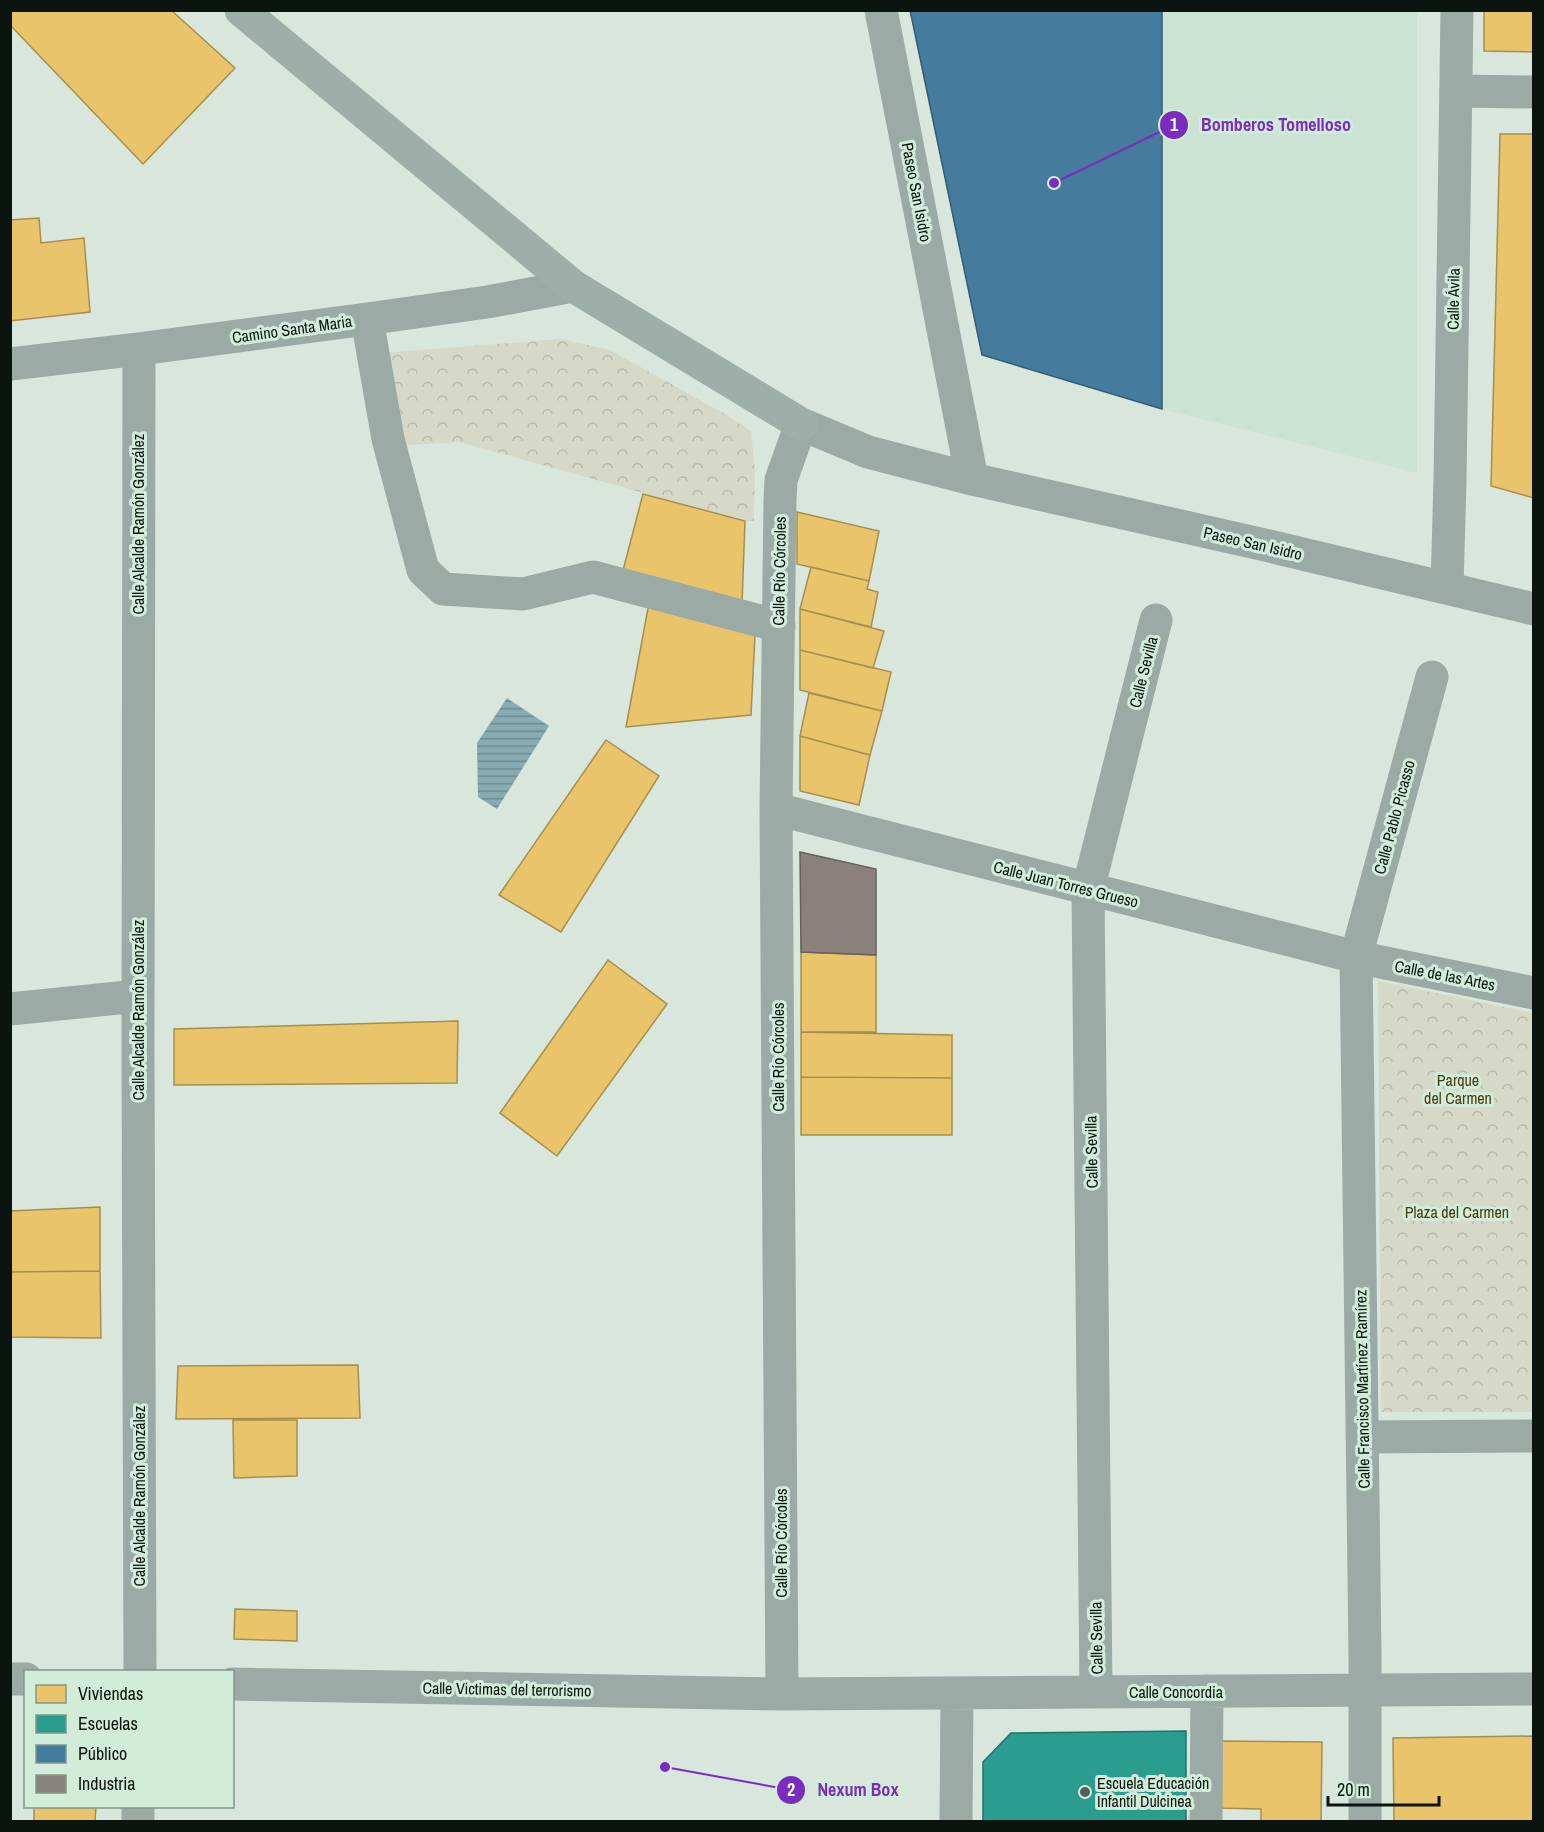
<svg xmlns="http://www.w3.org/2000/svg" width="1544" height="1832" font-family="'Archivo Narrow',sans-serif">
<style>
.built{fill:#cbe3d3}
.forest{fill:url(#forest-crowns)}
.water{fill:url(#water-rules)}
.homes{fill:#e9c46a;stroke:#a68f4e;stroke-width:1.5}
.schools{fill:#2a9d8f;stroke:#217468;stroke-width:1.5}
.public{fill:#457b9d;stroke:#345c72;stroke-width:1.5}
.industry{fill:#8a817c;stroke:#64605b;stroke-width:1.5}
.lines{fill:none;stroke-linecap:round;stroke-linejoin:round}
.minor{stroke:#9caaa6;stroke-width:33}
.major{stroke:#9eaea8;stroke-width:33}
.poi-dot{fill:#535e56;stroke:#d2ecda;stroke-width:2}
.labels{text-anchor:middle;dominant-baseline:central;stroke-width:6;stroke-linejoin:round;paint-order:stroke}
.street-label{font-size:16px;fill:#0b140e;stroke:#d2ecda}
.park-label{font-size:16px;fill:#4a3b0b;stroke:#d2ecda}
.poi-label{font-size:16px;fill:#0b140e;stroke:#d2ecda;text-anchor:start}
.leader{fill:none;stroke:#7b2cbf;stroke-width:2}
.callout-dot{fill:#7b2cbf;stroke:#d2ecda;stroke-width:2}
.mark-label{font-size:18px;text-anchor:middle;font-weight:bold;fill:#fff}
.callout-label{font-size:18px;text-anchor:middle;font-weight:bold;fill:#7b2cbf;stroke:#d2ecda;stroke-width:6;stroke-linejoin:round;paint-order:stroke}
</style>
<defs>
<pattern id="forest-crowns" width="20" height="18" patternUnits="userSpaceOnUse" patternTransform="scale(1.5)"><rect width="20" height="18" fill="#d7d9c8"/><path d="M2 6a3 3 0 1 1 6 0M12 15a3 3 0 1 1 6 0" fill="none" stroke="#b7b9ab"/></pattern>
<pattern id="water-rules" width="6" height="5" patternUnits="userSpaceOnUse" patternTransform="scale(1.5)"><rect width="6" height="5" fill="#88abb3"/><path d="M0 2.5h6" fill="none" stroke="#6d8a90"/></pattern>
</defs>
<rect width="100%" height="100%" fill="#d8e6dc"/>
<path class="built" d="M1162 11H1417V473L1162 409Z"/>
<path class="forest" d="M561 339 610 350 725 414 751 431 755 471 754 521H745L459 442 396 446 384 353Z
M1378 981 1533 1013V1412H1381Z"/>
<path class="water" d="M507 698 549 726 497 809 478 797 477 743Z"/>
<path class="homes" d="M10 10H171L235 68 143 164 10 25Z
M1484 10H1534V52L1484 51Z
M1500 134H1534V498L1491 486Z
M39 218 41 243 84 238 90 312 10 321V220Z
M643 494 745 521 742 604 622 574Z
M797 512 879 531 869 581 797 564Z
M811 567 869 581 867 589 878 592 871 627 800 609Z
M649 603 755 634 751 715 626 727Z
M800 609 884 631 873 668 800 650Z
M800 650 891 672 882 711 800 690Z
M809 693 882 711 870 755 800 736Z
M800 736 870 755 859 805 800 791Z
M606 740 659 776 561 932 499 895Z
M801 952 876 955V1032H801Z
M608 960 667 1004 557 1156 500 1113Z
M458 1021 457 1083 174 1085V1029Z
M801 1032 952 1035V1078L801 1077Z
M801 1077 952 1078V1135H801Z
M100 1207V1271L10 1272V1211Z
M100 1271 101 1338 10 1337V1272Z
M358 1365 360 1418 176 1419 178 1366Z
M233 1420H297V1476L234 1478Z
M235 1609 297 1611V1641L234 1639Z
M1534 1736V1822H1394L1393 1738Z
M1217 1741 1322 1742 1321 1822H1261V1809L1216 1808Z
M34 1806H96L95 1822H34Z"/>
<path class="schools" d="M1186 1731V1822H983V1762L1011 1733Z"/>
<path class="public" d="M910 10H1162V409L982 355Z"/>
<path class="industry" d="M800 852 876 869V955L801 952Z"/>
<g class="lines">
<path class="minor" d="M881 10 972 479
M1456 91 1534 92
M367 319 388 439 423 570 443 589 523 594 593 577 779 626
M139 349 138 1050 140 1672
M10 364 139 349 367 319 487 302 573 286
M1447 588 1450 480 1457 10
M776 809 1356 957 1534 993
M10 1009 138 996
M1362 1437 1534 1436
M10 1679H26
M232 1684 782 1694 1534 1689
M1096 1692 1088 890 1156 620
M782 1694 776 809 780 500 781 480 801 424 868 452 972 479 1265 545 1534 609
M138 1822V1806
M956 1822 957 1693
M1206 1822 1207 1691
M1365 1822V1654L1356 957 1432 677"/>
<path class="major" d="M241 10 573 286 801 424"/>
</g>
<circle class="poi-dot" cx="1085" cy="1792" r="6"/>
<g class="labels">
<g class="street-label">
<text transform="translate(917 192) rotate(79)">Paseo San Isidro</text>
<text transform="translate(1453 299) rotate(-89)">Calle Ávila</text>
<text transform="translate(292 329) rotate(-8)">Camino Santa Maria</text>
<text transform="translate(138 524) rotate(-90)">Calle Alcalde Ramón González</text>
<text transform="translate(1253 543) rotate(13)">Paseo San Isidro</text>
<text transform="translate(779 571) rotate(-89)">Calle Río Córcoles</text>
<text transform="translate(1143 672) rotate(-76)">Calle Sevilla</text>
<text transform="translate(1394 817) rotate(-75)">Calle Pablo Picasso</text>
<text transform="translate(1066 884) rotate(14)">Calle Juan Torres Grueso</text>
<text transform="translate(1445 975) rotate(11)">Calle de las Artes</text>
<text transform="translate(138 1010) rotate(-90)">Calle Alcalde Ramón González</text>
<text transform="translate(778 1057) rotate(-90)">Calle Río Córcoles</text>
<text transform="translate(1091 1152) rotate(-91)">Calle Sevilla</text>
<text transform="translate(1362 1389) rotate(-91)">Calle Francisco Martínez Ramírez</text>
<text transform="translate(139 1496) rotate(-90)">Calle Alcalde Ramón González</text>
<text transform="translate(781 1543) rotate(-90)">Calle Río Córcoles</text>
<text transform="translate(1096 1638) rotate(-91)">Calle Sevilla</text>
<text transform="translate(507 1689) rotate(1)">Calle Victimas del terrorismo</text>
<text x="1176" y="1692">Calle Concordia</text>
</g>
<g class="park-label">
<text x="1458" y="1080">Parque<tspan x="1458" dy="18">del Carmen</tspan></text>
<text x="1457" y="1212">Plaza del Carmen</text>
</g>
<g class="poi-label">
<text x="1097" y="1783">Escuela Educación<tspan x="1097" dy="18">Infantil Dulcinea</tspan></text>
</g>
</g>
<path class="leader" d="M1054 183L1174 125M665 1767L791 1790"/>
<g class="callout-dot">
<circle cx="1054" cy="183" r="6"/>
<circle cx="665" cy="1767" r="6"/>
<circle cx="1174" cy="125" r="15"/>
<circle cx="791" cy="1790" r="15"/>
</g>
<g class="mark-label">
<text x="1174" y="131">1</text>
<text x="791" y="1796">2</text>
</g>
<g class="callout-label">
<text x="1276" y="131">Bomberos Tomelloso</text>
<text x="858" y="1796">Nexum Box</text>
</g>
<rect width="1544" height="1832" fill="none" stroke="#0b140e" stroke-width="24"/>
<rect x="24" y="1670" width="210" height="138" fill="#d2ecda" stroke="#829688" stroke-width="1.5"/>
<rect x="36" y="1685" width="30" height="18" fill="#e9c46a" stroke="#829688" stroke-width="1.5"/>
<text x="78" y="1700" font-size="18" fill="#0b140e">Viviendas</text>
<rect x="36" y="1715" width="30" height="18" fill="#2a9d8f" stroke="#829688" stroke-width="1.5"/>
<text x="78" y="1730" font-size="18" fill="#0b140e">Escuelas</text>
<rect x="36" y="1745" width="30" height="18" fill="#457b9d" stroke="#829688" stroke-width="1.5"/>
<text x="78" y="1760" font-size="18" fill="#0b140e">Público</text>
<rect x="36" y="1775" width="30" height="18" fill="#8a817c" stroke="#829688" stroke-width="1.5"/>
<text x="78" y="1790" font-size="18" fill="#0b140e">Industria</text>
<path d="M1328 1796v9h111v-9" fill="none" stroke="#0b140e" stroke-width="3"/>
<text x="1337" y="1796" font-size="18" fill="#0b140e" stroke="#d2ecda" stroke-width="4.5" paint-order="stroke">20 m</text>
</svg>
